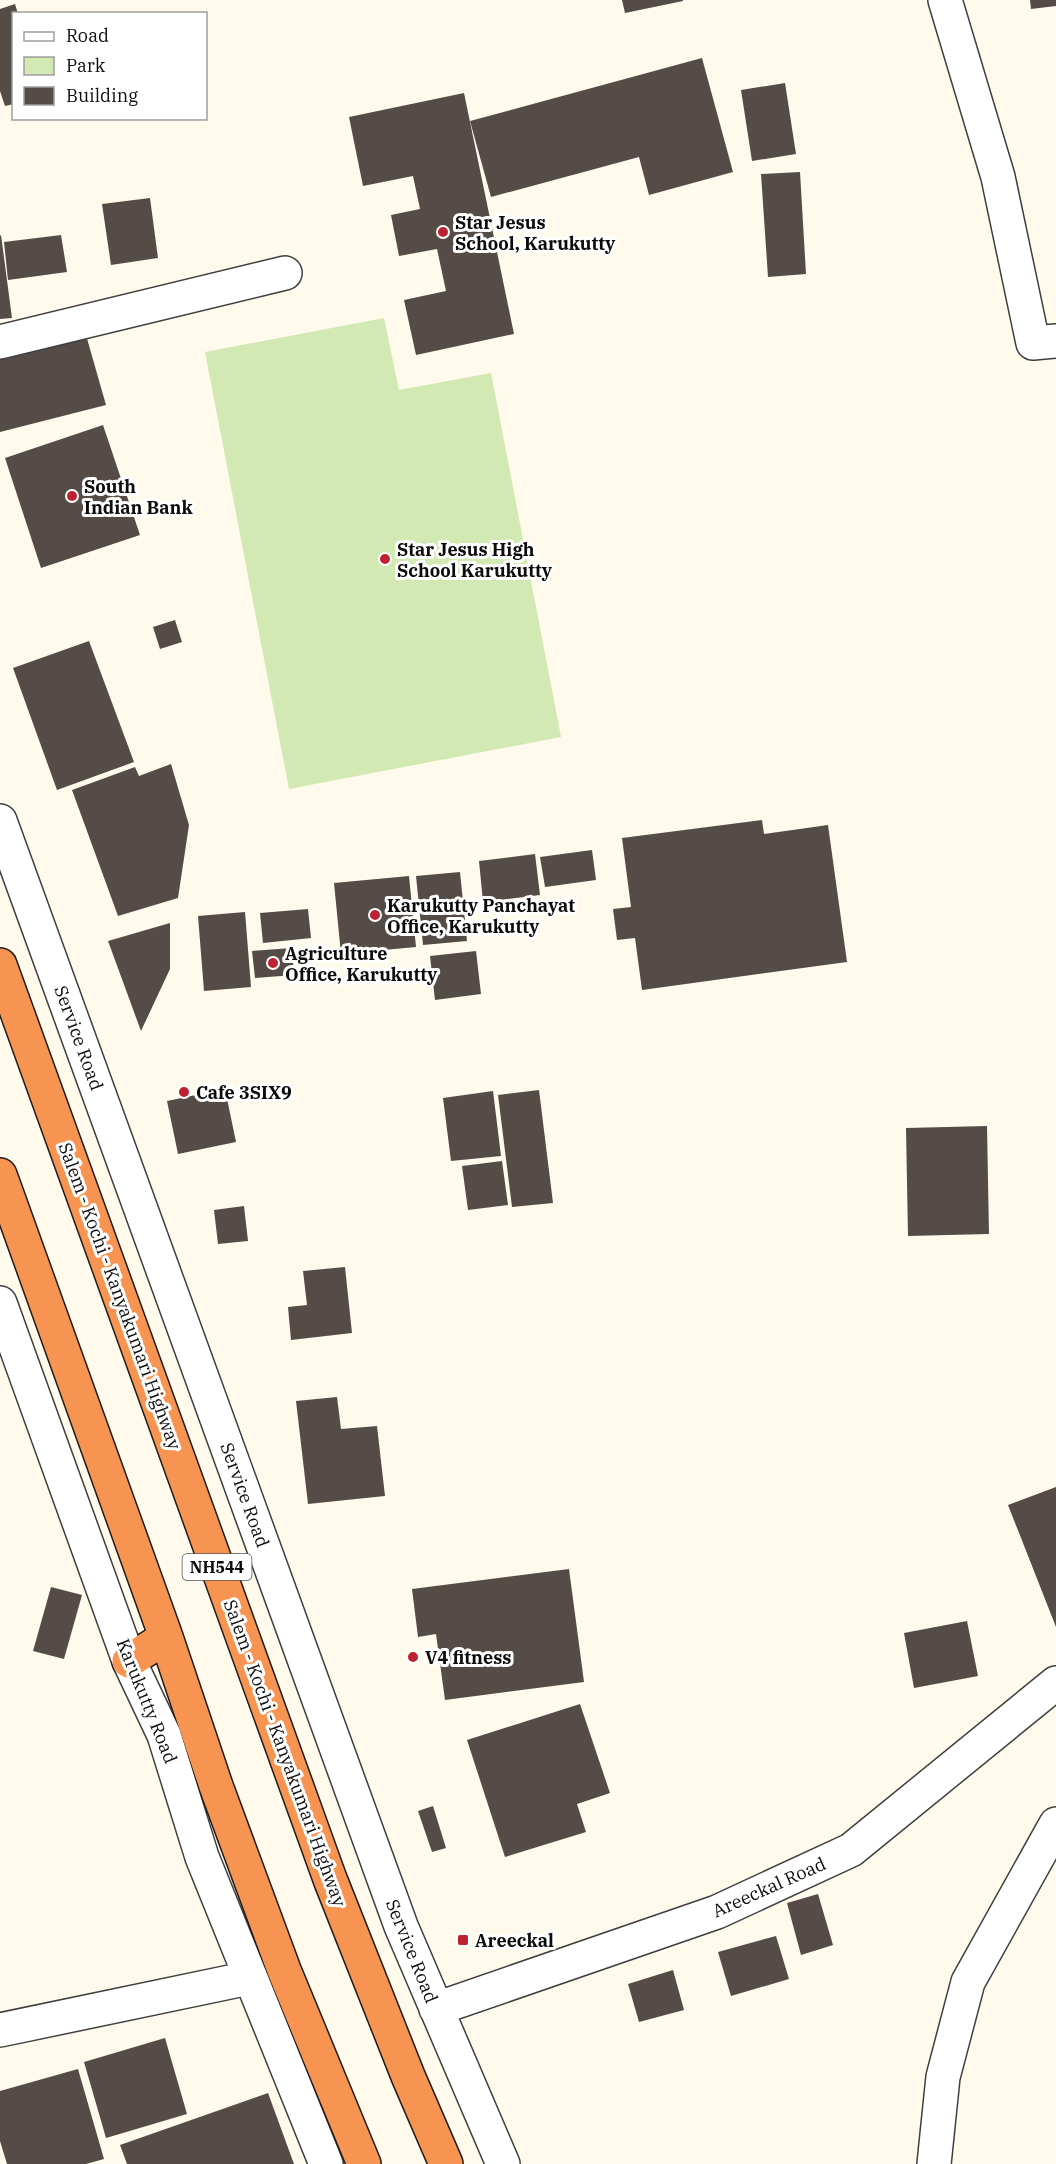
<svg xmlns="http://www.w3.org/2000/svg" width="1056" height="2164" font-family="'IBM Plex Serif',serif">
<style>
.green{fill:#d3e9b4}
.building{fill:#554c48}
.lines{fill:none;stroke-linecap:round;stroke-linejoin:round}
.minor-casing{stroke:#3f3f3f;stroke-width:36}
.highway-casing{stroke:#1d1d1d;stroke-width:36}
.minor{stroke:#fff;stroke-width:33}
.highway{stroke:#f79451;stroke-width:33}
.poi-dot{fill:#be2232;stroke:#fff;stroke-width:2}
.labels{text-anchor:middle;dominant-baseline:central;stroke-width:6;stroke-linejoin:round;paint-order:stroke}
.shield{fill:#fff;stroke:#555;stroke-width:1.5}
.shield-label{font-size:16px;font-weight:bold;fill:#0c0c0c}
.poi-label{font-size:18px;font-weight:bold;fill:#0c0c0c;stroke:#fff;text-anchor:start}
.street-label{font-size:18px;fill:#0c0c0c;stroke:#fff}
</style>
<rect width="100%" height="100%" fill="#fffaeb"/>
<path class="green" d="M384 318 399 390 491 373 561 737 289 789 205 352Z"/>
<path class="building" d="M622 0H683V1L625 13Z
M1030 0H1056V6L1031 9Z
M15 4 18 14H14V104L5 106 0 91V9Z
M702 58 733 172 649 195 639 157 491 197 470 121Z
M785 83 796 154 752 161 741 90Z
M464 93 514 334 416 355 404 300 446 291 437 249 399 256 391 215 420 209 413 176 363 186 349 117Z
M800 172 806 274 768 277 761 174Z
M150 198 158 258 111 265 102 204Z
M1 235 12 318 0 319V236Z
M61 235 67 272 8 280 4 242Z
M86 335 106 405 0 432V355Z
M103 425 140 535 41 568 5 458Z
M175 620 182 642 160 649 153 627Z
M89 641 134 762 57 790 13 668Z
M171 764 189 825 178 898 118 916 72 790 135 767 139 776Z
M762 820 764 834 828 825 847 962 642 990 635 938 617 940 613 909 631 907 622 838Z
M592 850 596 880 545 887 540 857Z
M535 854 540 895 483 902 479 861Z
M460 872 467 941 423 945 416 876Z
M409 876 416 947 341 954 334 883Z
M308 909 311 938 263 943 260 913Z
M245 912 251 987 204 991 198 916Z
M170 923V969L141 1031 108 941Z
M292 948 294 975 255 978 252 951Z
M476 951 481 994 435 1000 430 956Z
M225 1089 236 1142 178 1154 167 1101Z
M539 1090 553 1203 512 1207 498 1095Z
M493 1091 501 1156 451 1161 443 1098Z
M987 1126 989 1234 908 1236 906 1128Z
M502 1161 508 1205 468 1210 462 1166Z
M244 1206 248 1241 218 1244 214 1210Z
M345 1267 352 1333 291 1340 288 1307 307 1305 303 1271Z
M337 1397 341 1429 377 1426 385 1496 308 1504 296 1401Z
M1056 1487V1627L1008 1505Z
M569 1569 584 1682 445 1700 436 1634 418 1637 412 1589Z
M51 1587 82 1595 64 1659 33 1651Z
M967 1621 978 1676 914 1688 904 1633Z
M580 1704 610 1793 577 1804 586 1832 505 1857 467 1740Z
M433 1806 446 1848 432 1852 418 1811Z
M818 1894 833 1945 801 1955 787 1903Z
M776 1936 789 1979 731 1996 718 1952Z
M673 1970 684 2010 639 2022 628 1984Z
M165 2038 187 2114 106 2138 84 2062Z
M78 2069 104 2159 86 2164H7L0 2141V2091Z
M268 2093 294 2164H127L120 2145Z"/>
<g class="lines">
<g class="minor-casing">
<path id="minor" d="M945 0 998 177 1033 343 1056 341
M0 342 285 273
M0 821 401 1926 503 2164
M0 1303 129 1661 164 1735 202 1857 326 2164
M436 2009 717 1912 851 1850 1056 1683
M0 2030 249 1978
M934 2164 943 2077 968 1982 1056 1824"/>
</g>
<g class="highway-casing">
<path id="highway" d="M0 965 330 1879 408 2076 446 2164
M0 1175 166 1637 216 1786 284 1970 364 2164
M129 1661 166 1637"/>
</g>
<use href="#minor" class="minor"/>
<use href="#highway" class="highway"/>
</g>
<g class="poi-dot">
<circle cx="443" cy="232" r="6"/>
<circle cx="72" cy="496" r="6"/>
<circle cx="385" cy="559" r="6"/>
<circle cx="375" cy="915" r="6"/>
<circle cx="273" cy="963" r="6"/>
<circle cx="184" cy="1092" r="6"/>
<circle cx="413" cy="1657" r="6"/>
<rect x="457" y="1934" width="12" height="12" rx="3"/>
</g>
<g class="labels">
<rect class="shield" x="182.5" y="1554" width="69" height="26" rx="4.5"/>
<g class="shield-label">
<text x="217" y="1567">NH544</text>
</g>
<g class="poi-label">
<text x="455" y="222">Star Jesus<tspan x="455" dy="21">School, Karukutty</tspan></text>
<text x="84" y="486">South<tspan x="84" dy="21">Indian Bank</tspan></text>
<text x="397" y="549">Star Jesus High<tspan x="397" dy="21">School Karukutty</tspan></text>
<text x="387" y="905">Karukutty Panchayat<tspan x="387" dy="21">Office, Karukutty</tspan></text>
<text x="285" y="953">Agriculture<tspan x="285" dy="21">Office, Karukutty</tspan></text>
<text x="196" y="1092">Cafe 3SIX9</text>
<text x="425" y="1657">V4 fitness</text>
<text x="475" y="1940">Areeckal</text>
</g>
<g class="street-label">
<text transform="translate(79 1038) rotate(70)">Service Road</text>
<text transform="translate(120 1296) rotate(70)">Salem - Kochi - Kanyakumari Highway</text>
<text transform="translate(245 1495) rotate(70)">Service Road</text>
<text transform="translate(147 1701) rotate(68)">Karukutty Road</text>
<text transform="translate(285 1753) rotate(70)">Salem - Kochi - Kanyakumari Highway</text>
<text transform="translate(769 1887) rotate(-24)">Areeckal Road</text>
<text transform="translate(412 1951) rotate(68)">Service Road</text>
</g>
</g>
<rect x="12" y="12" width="195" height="108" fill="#ffffff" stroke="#9e9e9e" stroke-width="1.5"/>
<rect x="24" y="32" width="30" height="9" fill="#ffffff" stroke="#9e9e9e" stroke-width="1.5"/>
<text x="66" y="42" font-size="18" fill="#0c0c0c">Road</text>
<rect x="24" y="57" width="30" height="18" fill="#d3e9b4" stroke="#9e9e9e" stroke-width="1.5"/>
<text x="66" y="72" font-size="18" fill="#0c0c0c">Park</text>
<rect x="24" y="87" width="30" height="18" fill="#554c48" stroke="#9e9e9e" stroke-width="1.5"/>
<text x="66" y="102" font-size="18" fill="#0c0c0c">Building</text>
</svg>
